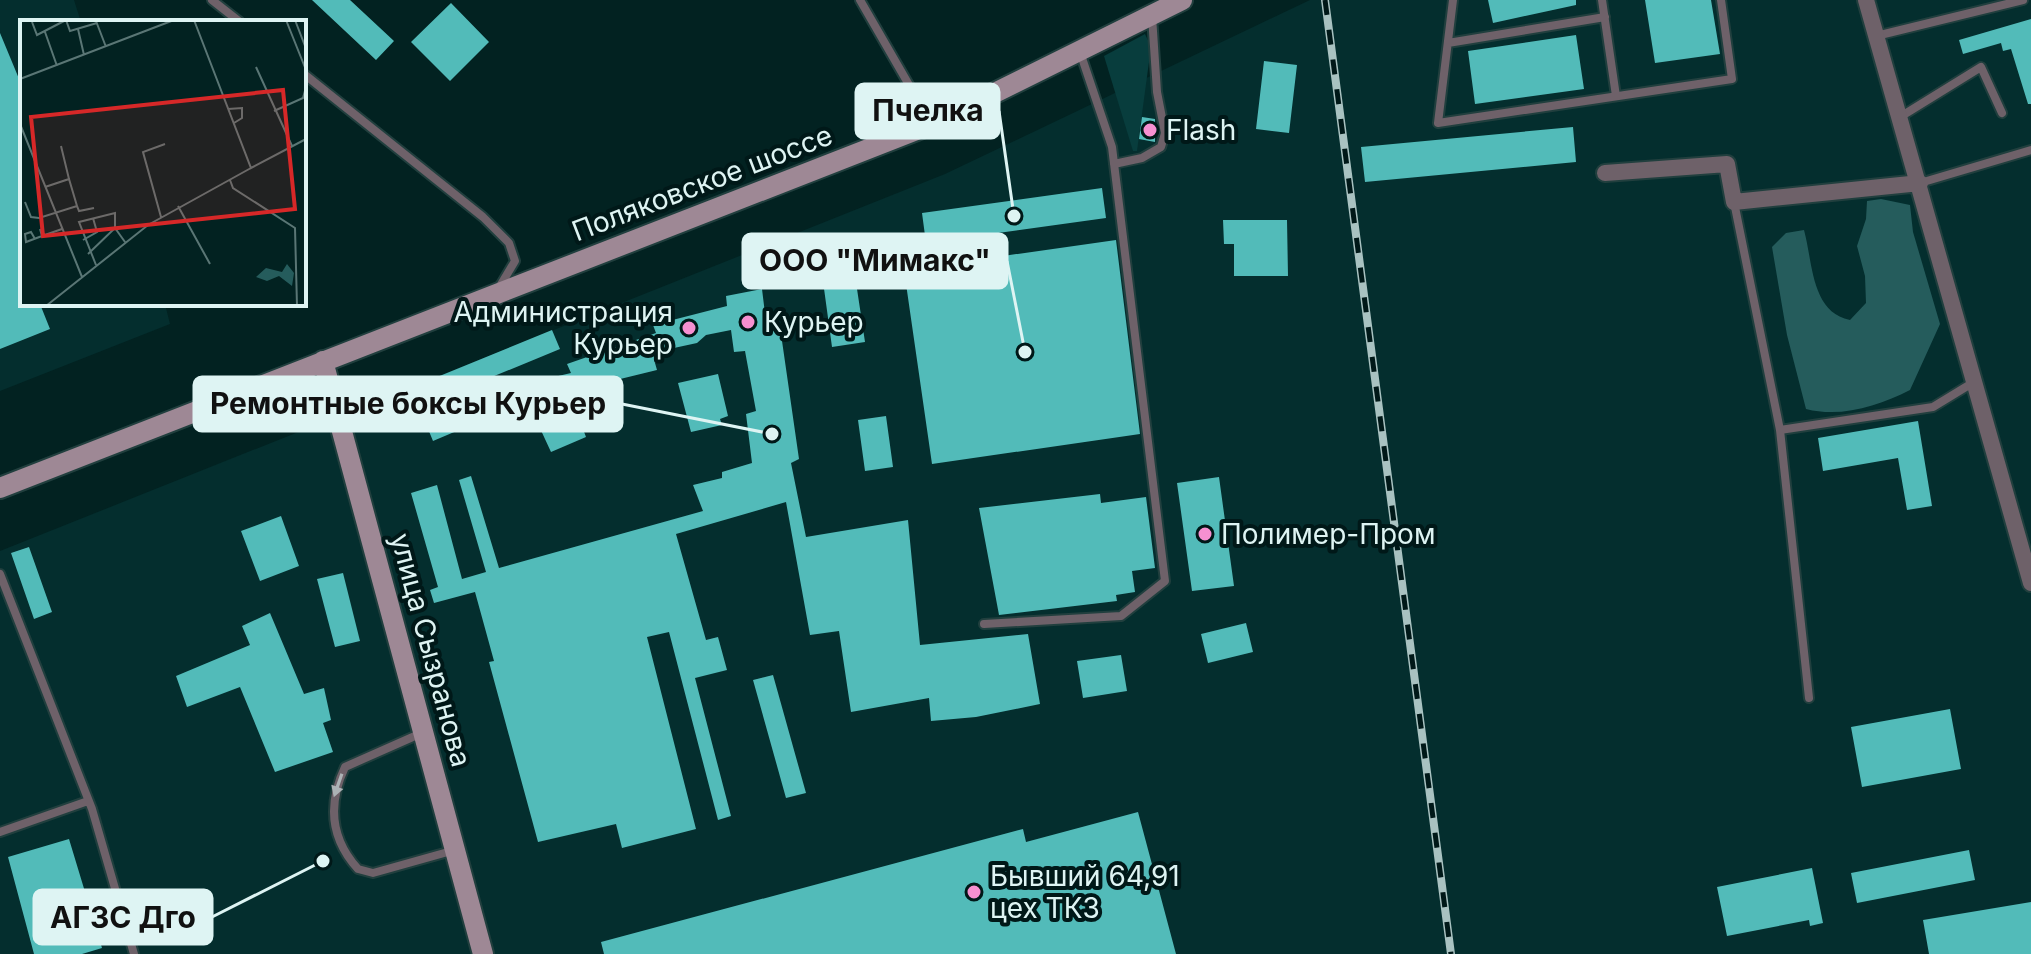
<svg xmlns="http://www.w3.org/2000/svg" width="2031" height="954" font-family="Inter,sans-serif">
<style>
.built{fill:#042e2e}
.green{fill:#083d3d}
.forest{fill:#255c5c}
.building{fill:#52bbb9}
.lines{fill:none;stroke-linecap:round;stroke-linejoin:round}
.lane-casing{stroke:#213f3e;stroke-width:12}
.street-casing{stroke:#213f3e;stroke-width:20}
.secondary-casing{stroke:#213f3e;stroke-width:24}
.lane{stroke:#6e6169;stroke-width:8}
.street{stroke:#6e6169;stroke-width:16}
.secondary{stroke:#9e8895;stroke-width:20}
.rail-casing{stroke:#a9c2c1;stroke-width:8}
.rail{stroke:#001818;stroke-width:5;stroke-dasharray:15;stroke-linecap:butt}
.oneway{fill:#acb2b5}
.poi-dot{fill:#f690d1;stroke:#001818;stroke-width:3}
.labels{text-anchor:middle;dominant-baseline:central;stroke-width:8;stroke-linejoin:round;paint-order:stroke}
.poi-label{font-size:28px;fill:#def4f3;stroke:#001818;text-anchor:start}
.street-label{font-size:28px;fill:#def4f3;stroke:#001818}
.inset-road{fill:none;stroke:#5a7675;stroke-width:2}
.view{fill:#d62828;fill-opacity:0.15;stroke:#d62828;stroke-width:4}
.inset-edge{fill:none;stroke:#def4f3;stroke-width:4}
.leader{fill:none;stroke:#def4f3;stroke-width:3}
.callout-dot{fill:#def4f3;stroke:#001818;stroke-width:3}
.callout{fill:#def4f3;stroke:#def4f3;stroke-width:3}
.callout-label{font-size:30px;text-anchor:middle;font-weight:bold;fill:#111}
</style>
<rect width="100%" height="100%" fill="#022221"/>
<path class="built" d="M0 0H74L81 22H22V304H165L170 324 0 391Z
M1310 0H2031V954H0V551L945 174Z"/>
<path class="green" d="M1145 34 1151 47 1137 151H1133L1104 56Z"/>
<path class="forest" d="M1881 199 1910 205 1913 232 1940 324 1910 390C1879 406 1841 418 1806 409L1787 335 1772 247 1786 233 1804 230C1813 263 1811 312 1850 320L1866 303 1865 276 1857 246 1866 219 1867 201Z"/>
<path class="building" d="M312 0H350L394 41 376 60Z
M1488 0H1576V5L1493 23Z
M1645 0H1711L1720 54 1655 63Z
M451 3 489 42 450 81 411 42Z
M2031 19V104H2028L2011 49 2003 51 2001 43 1963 54 1959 40Z
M0 33 22 86V304H40L50 329 0 349Z
M1576 35 1584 89 1475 104 1468 51Z
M1264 61 1297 65 1289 133 1256 129Z
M1142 117 1155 119V142L1139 139Z
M1573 127 1576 162 1365 182 1361 147Z
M1102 188 1106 218 926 243 922 213Z
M1223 220H1287L1288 276H1234V244H1224Z
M1116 240 1140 434 932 464 904 270Z
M854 269 865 342 832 347 822 274Z
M762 289 767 330 780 327 799 459 791 463 806 537 908 520 920 645 1028 634 1040 704 976 717 931 721 929 698 851 712 839 631 810 635 786 502 676 534 706 640 718 637 727 670 695 678 731 816 718 820 669 632 647 637 696 829 622 848 616 824 538 842 489 662 494 661 475 592 434 603 430 590 438 587 411 493 437 485 462 579 486 572 459 480 471 476 499 568 703 511 693 485 722 478V472L752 463 746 414 756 411 745 351 734 352 731 330 706 335 697 343 660 351 662 359 655 363 657 370 612 381 617 398 575 408 586 437 551 452 520 385 571 373 567 364 656 333 653 325 727 306 726 296Z
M552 330 560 349 470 386 473 397 490 393 499 413 433 441 419 407 384 421 376 402Z
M718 374 728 416 720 419 722 425 691 432 678 383Z
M886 416 893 467 865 471 858 420Z
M1918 421 1932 506 1907 510 1898 458 1823 471 1818 438Z
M1219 477 1234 586 1192 591 1177 483Z
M1100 494 1101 503 1146 497 1155 568 1132 571 1135 592 1116 595 1117 601 999 615 979 508Z
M281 516 299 566 260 581 241 531Z
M29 547 52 612 34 619 11 553Z
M343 573 360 641 335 647 317 579Z
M270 613 304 694 324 688 331 720 323 723 333 752 275 772 240 687 187 707 176 676 250 645 242 626Z
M1246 623 1253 652 1208 663 1201 634Z
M1121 655 1127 691 1083 698 1077 661Z
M773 675 806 793 786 798 753 680Z
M1950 709 1961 769 1862 787 1851 727Z
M1138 812 1176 954H604L601 942 1023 829 1026 842Z
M69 839 102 948 82 954H34L8 857Z
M1969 850 1975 880 1857 903 1851 873Z
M1812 868 1823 923 1810 926 1809 920 1727 936 1717 887Z
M2031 902V954H1929L1923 920Z"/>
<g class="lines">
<g class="lane-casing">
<path id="lane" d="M212 0 240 22
M860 0 931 123
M1453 0 1438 123 1732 79 1721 0
M1602 0 1616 96
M1876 36 2023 0
M1448 43 1605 17
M304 74 483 217 509 243 515 261 500 286
M1900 117 1981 67 2002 113
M1114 164 1142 158 1161 147 1165 133 1157 92 1152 16
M1920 183 2031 150
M1734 202 1780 430
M0 574 92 809 134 954
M984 624 1121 616 1165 581 1112 147 1080 52
M1809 698 1780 430 1933 407 1974 382
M424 732 345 767C328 803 330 838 358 869L373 873 455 850
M0 832 88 801"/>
</g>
<g class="street-casing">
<path id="street" d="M1866 0 2031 583
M1605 173 1727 164 1734 202 1920 183"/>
</g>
<g class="secondary-casing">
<path id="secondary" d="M323 361 483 954
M0 488 932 124 1182 0"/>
</g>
<use href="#lane" class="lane"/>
<use href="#street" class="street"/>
<use href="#secondary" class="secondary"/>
<g class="rail-casing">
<path id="rail" d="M1325 0 1451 954"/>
</g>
<use href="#rail" class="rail"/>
</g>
<defs><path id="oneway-solid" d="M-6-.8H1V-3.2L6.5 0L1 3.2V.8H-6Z" transform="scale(2)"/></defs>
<use class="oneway" href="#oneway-solid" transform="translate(338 785) rotate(109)"/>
<g class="poi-dot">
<circle cx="1150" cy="130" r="8"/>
<circle cx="748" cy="322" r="8"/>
<circle cx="689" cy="328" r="8"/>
<circle cx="1205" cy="534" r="8"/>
<circle cx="974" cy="892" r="8"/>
</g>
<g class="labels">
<g class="poi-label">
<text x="1166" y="130">Flash</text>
<text x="673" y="312" text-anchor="end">Администрация<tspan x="673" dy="32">Курьер</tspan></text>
<text x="764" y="322">Курьер</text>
<text x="1221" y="534">Полимер-Пром</text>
<text x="990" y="876">Бывший 64,91<tspan x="990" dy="32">цех ТКЗ</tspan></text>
</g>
<g class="street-label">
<text transform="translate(702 183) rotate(-21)">Поляковское шоссе</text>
<text transform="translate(431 650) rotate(75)">улица Сызранова</text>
</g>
</g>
<g transform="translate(20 20)">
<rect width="286" height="286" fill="#022221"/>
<path d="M267 244 274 253 272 266 259 256 247 261 236 257 246 248 262 252Z" fill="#255c5c"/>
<path class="inset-road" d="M46 0 50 11 77 3M174 0 231 148 286 119M266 0 286 50M275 0 285 26M76 1 86 27M12 2 17 15 46 0M58 9 64 35M25 12 37 46M236 47 272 126M0 59 154 0M208 89 222 88V98L214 103M254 91 283 78 286 67M0 104 62 257M49 159 57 186M210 160 213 168 275 208 277 286M25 167 49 159 41 126M5 182 11 197 19 198 57 186 59 191 74 188M158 186 190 244M141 197 123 132 145 124M20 209 22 216 42 209M15 219 11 212 5 214 6 222 22 216M63 220 77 212 73 198M68 234 95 208M76 245 59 202 95 193V208L105 222M26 286 128 205 231 148"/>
<path class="view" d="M263 70 275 189 23 216 11 97Z"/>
<rect width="286" height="286" class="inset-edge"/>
</g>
<path class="leader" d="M1014 216L999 111M1025 352L1007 261M772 434L622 404M323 861L212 917"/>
<g class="callout-dot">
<circle cx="1014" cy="216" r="8"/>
<circle cx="1025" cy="352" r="8"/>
<circle cx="772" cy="434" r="8"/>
<circle cx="323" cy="861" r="8"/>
</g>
<g class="callout">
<rect x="856" y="84" width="143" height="54" rx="8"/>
<rect x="743" y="234" width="264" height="54" rx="8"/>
<rect x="194" y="377" width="428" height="54" rx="8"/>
<rect x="34" y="890" width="178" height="54" rx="8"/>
</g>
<g class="callout-label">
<text x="928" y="121">Пчелка</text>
<text x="875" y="271">ООО "Мимакс"</text>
<text x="408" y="414">Ремонтные боксы Курьер</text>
<text x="123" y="928">АГЗС Дго</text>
</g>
</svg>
